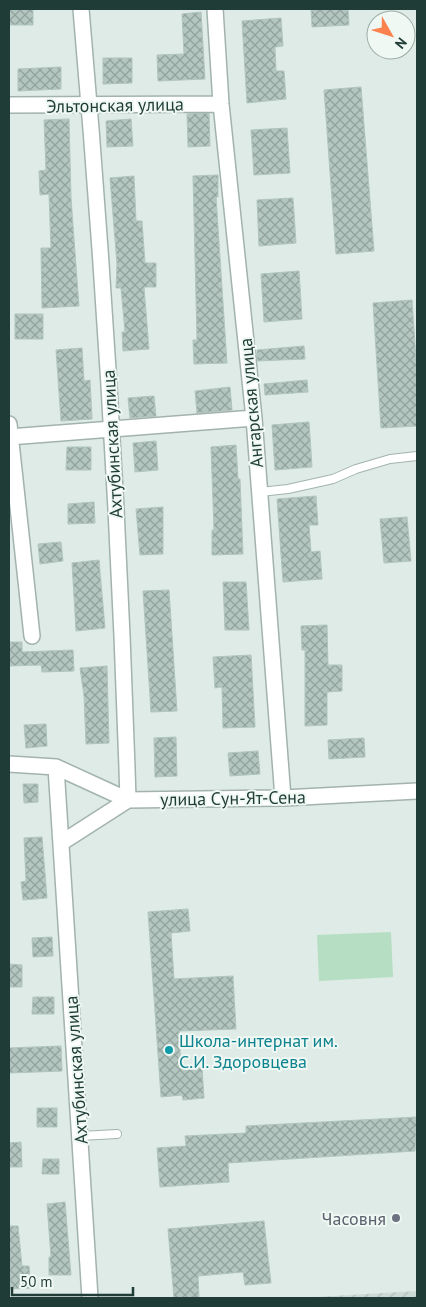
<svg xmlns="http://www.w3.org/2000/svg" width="426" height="1307" font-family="'PT Sans',sans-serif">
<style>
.industrial{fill:url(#industrial-furrows)}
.grass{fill:#b6dec3}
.building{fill:url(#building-cross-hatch);stroke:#b1c5be}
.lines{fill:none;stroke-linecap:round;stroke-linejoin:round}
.lane-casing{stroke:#a2b3ae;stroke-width:10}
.street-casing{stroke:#a2b3ae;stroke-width:18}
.lane{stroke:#fff;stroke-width:8}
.street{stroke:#fff;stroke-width:15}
.culture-dot{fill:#0f9aa8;stroke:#f0f8f4;stroke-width:2}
.worship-dot{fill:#6b7280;stroke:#f0f8f4;stroke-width:2}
.labels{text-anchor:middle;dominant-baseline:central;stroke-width:4;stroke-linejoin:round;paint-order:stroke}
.street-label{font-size:18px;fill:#1f3c36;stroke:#f0f8f4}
.culture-label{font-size:18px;fill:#0d838f;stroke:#f0f8f4;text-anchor:start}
.worship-label{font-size:18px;fill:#5b616d;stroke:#f0f8f4;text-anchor:end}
</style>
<defs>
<pattern id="industrial-furrows" width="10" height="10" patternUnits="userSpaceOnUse" patternTransform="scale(1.25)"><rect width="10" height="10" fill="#cddbd6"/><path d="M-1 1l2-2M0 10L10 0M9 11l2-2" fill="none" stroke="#b0bdb8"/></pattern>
<pattern id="building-cross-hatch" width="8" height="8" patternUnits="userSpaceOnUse" patternTransform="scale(1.25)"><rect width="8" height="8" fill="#b4c6c0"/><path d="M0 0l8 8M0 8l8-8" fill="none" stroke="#92a29d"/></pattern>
</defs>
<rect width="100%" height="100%" fill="#dfebe6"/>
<path class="industrial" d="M417 1291V1298H298Z"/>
<path class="grass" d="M391 932 393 977 319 981 317 935Z"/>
<path class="building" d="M9 9H33V25H9Z
M311 9H348L349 25 312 27Z
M201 12 205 79 158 81 157 55 184 54 182 14Z
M281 18 283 46 275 47 276 71H284L286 99 247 103 242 21Z
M103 58H132V83L103 84Z
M61 67V89L18 91V69Z
M361 87 374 251 336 254 324 90Z
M209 113 210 146 188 147 187 114Z
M69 119 71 198 79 306 42 308 41 248H51L49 194 40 195 39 171 46 170 44 120Z
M131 119 133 146 107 147 106 121Z
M287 128 290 173 254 175 251 130Z
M218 175V197H216L227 363 194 364 193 340H197L193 176Z
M134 176 136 221H142L145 263H156V287H144L149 349 123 351 122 332H125L121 288H116L117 264 110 178Z
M293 198 296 243 259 246 257 200Z
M299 271 302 319 264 322 261 274Z
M412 300 417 374V426L381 428 373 303Z
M15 314H43V339H15Z
M304 346 305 359 257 361V350Z
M82 348 84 381 90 380 92 419 61 421 56 350Z
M307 380 308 392 265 395 264 384Z
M230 387 232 410 197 413 195 391Z
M154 396 156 416 130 418 128 398Z
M309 422 312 467 275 470 272 425Z
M156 441 158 470 135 472 133 443Z
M236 445 238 479H240L243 554 212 555V530H214L211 447Z
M67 447H91V470H66Z
M316 496 318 525H309L311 552 320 551 322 579 283 582 277 499Z
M94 502 95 523 68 524V504Z
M163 507V554L140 555 136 509Z
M407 517 411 561 384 563 380 519Z
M61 542 63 561 40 564 38 544Z
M99 560 105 628 76 631 72 563Z
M223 582H246L249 630H225Z
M169 590 177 711 151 712 143 591Z
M327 625 328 665H342V691L327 692V725L305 726V650H302L301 626Z
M9 642H22V652L73 650 74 671 42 672 41 665 9 666Z
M251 655 255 727 223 728 222 687 215 688 213 657Z
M107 666 109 743 86 744 84 696 80 668Z
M46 724 47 746 26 748 24 725Z
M176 737 177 776 155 777 154 738Z
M364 738 365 757 329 759 328 740Z
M258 751 260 774 230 776 228 753Z
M23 784H38V802L24 803Z
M42 837 47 898 23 900 21 882 26 881 24 838Z
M188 909 190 931 171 933 174 979 233 976 236 1029 179 1031 181 1069 202 1068 204 1098 183 1100 182 1095 161 1097 148 912Z
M52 937 53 956 33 957 32 938Z
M9 964 22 965V987H9Z
M33 997H54V1014H32Z
M61 1046 62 1071 9 1073V1048Z
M37 1108H57V1127H37Z
M417 1117 415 1151 228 1163 229 1182 160 1187 157 1148 186 1146 185 1136 246 1133V1126Z
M21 1142 22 1167H9V1143Z
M43 1159H59V1174H42Z
M65 1202 71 1275H49V1257H51L47 1204Z
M264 1221 271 1283 245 1285 243 1272 198 1276 199 1298H174L168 1229Z
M9 1226H18L22 1266H29L31 1288 10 1289Z"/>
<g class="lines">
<g class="lane-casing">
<path id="lane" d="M260 492 288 489 333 479 356 469 390 459 417 456
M80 1136 117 1134"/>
</g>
<g class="street-casing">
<path id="street" d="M215 9 221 104 254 418 283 798
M9 105 221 104
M9 424 32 636
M9 437 254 418
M9 764 56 767 128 800 283 798 417 791
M56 767 90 1298
M61 843 128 800C120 536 104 272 81 9"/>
</g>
<use href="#lane" class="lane"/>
<use href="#street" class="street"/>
</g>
<circle class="culture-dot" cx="169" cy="1050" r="5"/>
<circle class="worship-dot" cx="396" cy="1218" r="5"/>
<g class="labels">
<g class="street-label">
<text transform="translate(115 105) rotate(-1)">Эльтонская улица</text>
<text transform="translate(251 403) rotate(-95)">Ангарская улица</text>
<text transform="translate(112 444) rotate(-93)">Ахтубинская улица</text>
<text transform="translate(233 798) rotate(-1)">улица Сун-Ят-Сена</text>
<text transform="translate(76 1070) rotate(-94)">Ахтубинская улица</text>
</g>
<g class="culture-label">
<text x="179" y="1040">Школа-интернат им.<tspan x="179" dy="21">С.И. Здоровцева</tspan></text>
</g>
<g class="worship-label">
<text x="386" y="1218">Часовня</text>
</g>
</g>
<rect width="426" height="1307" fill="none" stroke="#1f3c36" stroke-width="20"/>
<g transform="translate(391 35) rotate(129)"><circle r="24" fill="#f0f8f4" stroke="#9cada8"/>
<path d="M0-4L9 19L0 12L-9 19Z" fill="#fb814e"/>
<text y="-8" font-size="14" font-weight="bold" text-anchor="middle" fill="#1f3c36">N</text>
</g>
<path d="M12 1287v8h121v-8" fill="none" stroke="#1f3c36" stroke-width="2.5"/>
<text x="20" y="1287" font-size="15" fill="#1f3c36" stroke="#f0f8f4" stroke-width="4" paint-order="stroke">50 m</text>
</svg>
